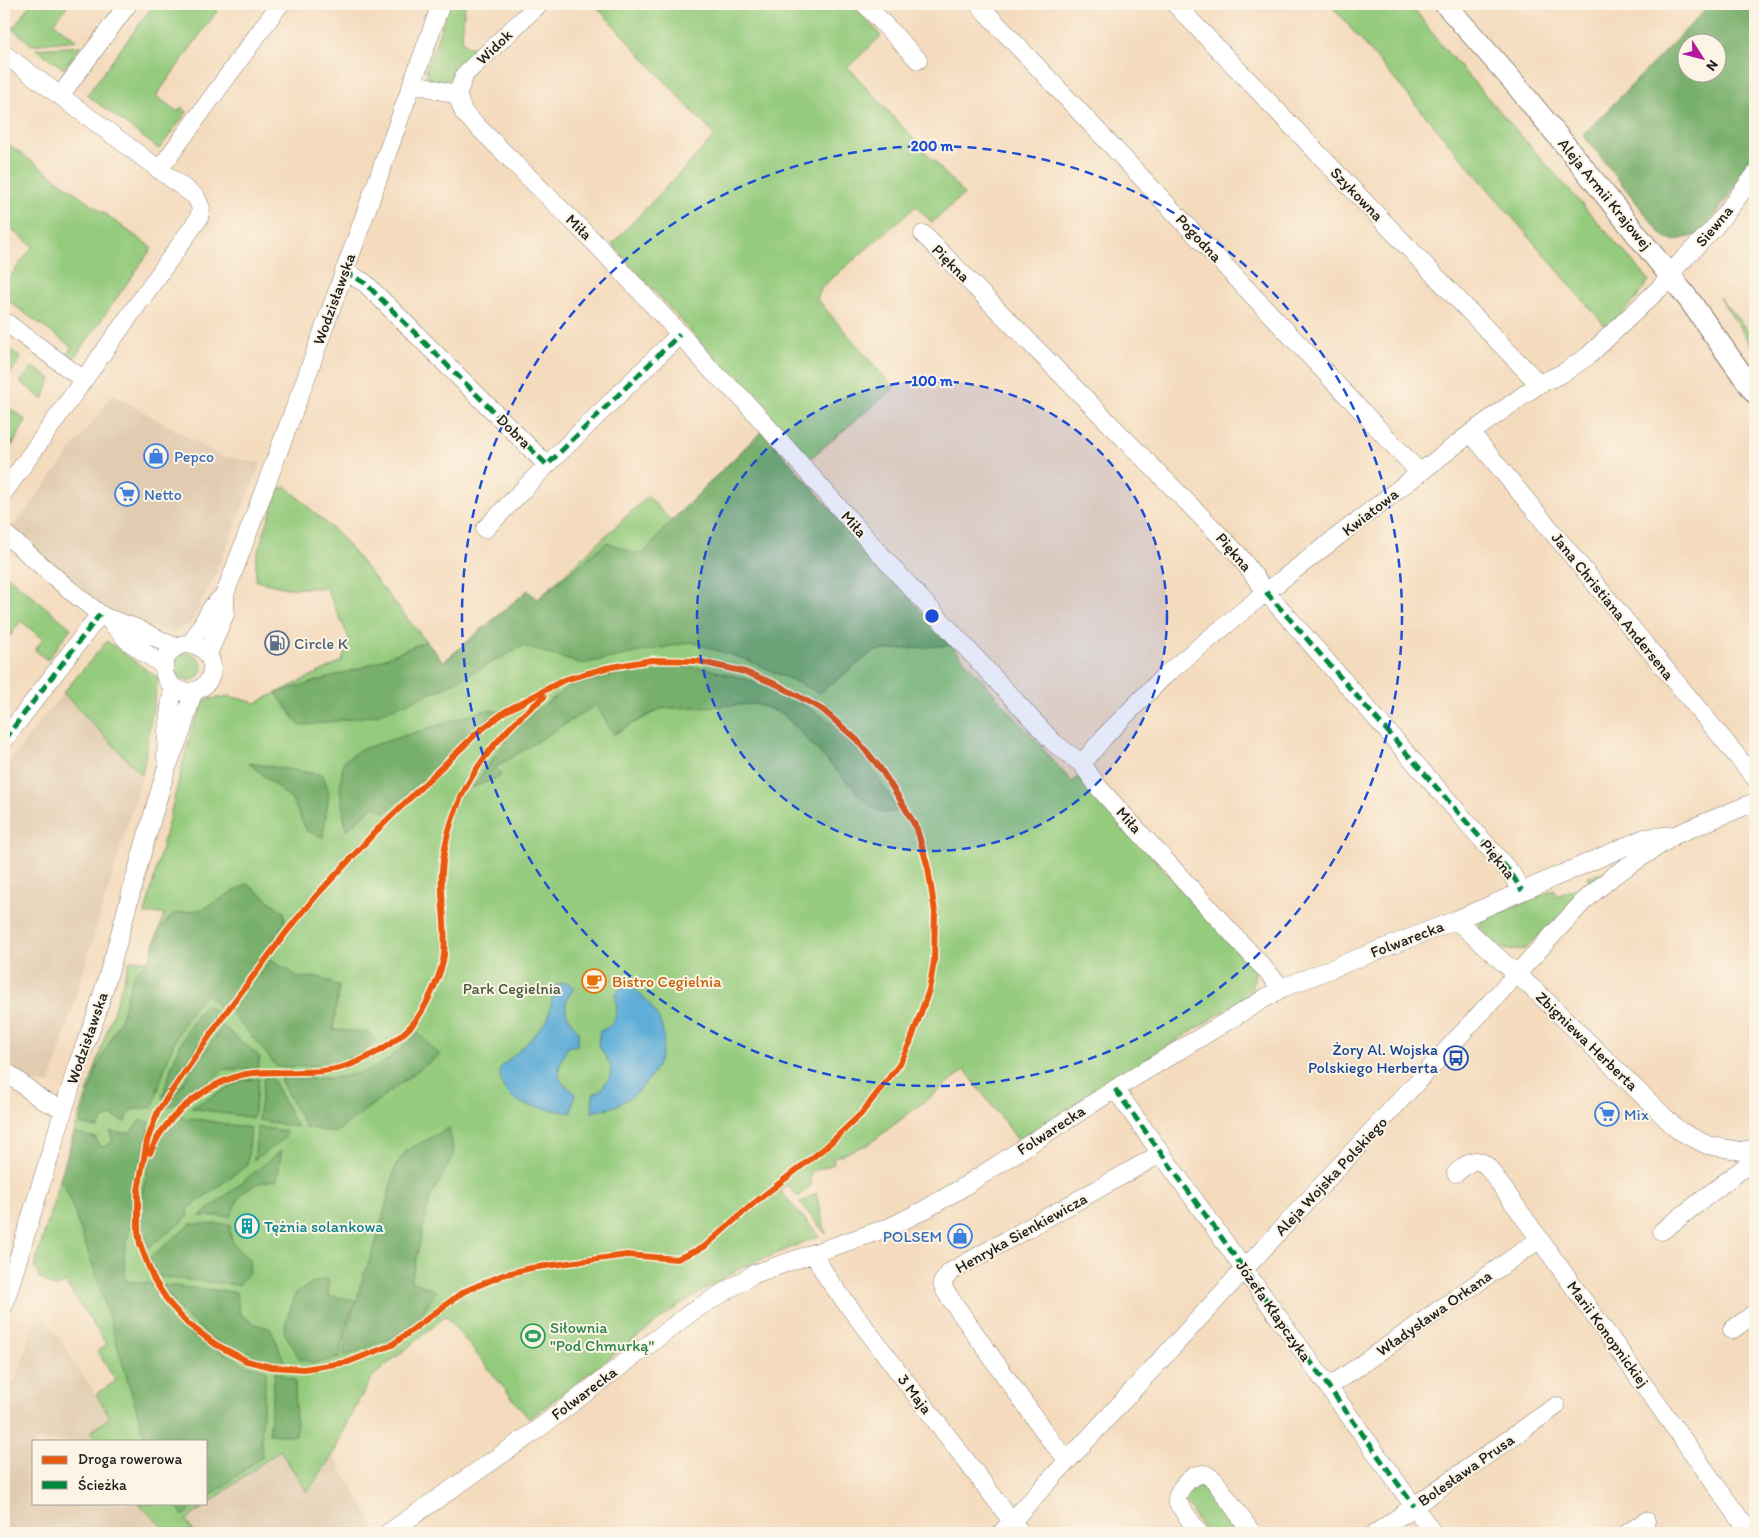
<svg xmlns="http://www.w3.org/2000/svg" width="1759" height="1537" font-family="Itim,sans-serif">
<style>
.built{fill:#e1ccb1}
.green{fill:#94cb7d;stroke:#58744c}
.forest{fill:#77af6c;stroke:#4a6644;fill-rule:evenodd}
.water{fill:#5eadd8;stroke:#3d647a}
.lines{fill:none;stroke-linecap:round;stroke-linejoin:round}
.minor-casing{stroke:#887c6d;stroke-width:19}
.major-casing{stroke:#887c6d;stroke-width:23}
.minor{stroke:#fff;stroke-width:18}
.major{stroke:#fff;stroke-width:21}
.quiet{stroke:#00873e;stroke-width:5;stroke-dasharray:10 5;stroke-linecap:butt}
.cycleway-casing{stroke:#fcf5e5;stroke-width:9}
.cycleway{stroke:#e8590c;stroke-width:6}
.ring{fill:none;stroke:#1d4ed8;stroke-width:2.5;stroke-dasharray:9 6}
.labels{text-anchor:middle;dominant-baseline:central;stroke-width:4;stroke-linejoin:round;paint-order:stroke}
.street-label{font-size:16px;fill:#1c1c1c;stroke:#fcf5e5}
.shop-label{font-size:16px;fill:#366cbe;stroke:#fcf5e5;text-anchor:start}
.service-label{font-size:16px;fill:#4e5e75;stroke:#fcf5e5;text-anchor:start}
.food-label{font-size:16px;fill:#c56008;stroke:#fcf5e5;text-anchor:start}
.park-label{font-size:16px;fill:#46593e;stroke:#fcf5e5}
.transit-label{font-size:16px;fill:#164399;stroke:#fcf5e5;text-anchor:end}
.culture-label{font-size:16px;fill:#0d838f;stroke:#fcf5e5;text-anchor:start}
.leisure-label{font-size:16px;fill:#27864d;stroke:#fcf5e5;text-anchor:start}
.centre{fill:#1d4ed8;stroke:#fcf5e5;stroke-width:2.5}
.ring-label{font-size:15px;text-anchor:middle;font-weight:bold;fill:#1d4ed8;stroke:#fcf5e5;stroke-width:4;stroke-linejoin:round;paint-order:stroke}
</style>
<rect width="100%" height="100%" fill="#fcf5e5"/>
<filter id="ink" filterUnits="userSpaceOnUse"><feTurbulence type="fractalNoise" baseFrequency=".02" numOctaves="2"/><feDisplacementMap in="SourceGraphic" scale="10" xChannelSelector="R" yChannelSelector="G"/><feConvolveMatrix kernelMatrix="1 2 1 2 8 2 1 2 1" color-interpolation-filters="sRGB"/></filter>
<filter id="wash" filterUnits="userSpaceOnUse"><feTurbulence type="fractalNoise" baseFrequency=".0096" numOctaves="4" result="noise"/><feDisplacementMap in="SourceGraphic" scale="20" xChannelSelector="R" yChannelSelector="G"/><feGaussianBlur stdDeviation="1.12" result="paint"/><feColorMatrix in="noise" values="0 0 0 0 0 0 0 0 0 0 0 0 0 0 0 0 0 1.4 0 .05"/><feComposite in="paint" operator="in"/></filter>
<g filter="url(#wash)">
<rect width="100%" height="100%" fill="#f4dbbe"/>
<path class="built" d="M113 394 220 456 261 463 212 582 190 624 172 633 105 613 10 532Z
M63 693 142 775 50 1084 32 1083 4 1062V768Z
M38 1306 110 1417 90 1432 100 1441H34V1503H138L168 1533H4V1390L17 1378Z
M280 1449 307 1492 333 1455 372 1521 377 1532 374 1533H193L185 1521Z"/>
<path class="green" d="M30 4H69L54 23 76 40 32 45 13 29Z
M154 4H222L156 96 178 112 181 107 187 112 159 149 87 95Z
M450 4H466L464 11 462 40 468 47 481 48 445 84H434L428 77 426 69Z
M594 4H731L737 10 744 4H852L881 36 848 67 964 194 932 223 916 206 821 288 817 299 894 388 807 461 612 244 715 136Z
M1330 4H1411L1440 44 1649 280 1636 299 1607 328Z
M81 46 64 69 36 49Z
M4 141 152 248 70 364 63 359 72 347 4 298V285L33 246 4 224Z
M1719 297 1755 339V351Z
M4 345 21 358 10 374 4 370Z
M33 367 51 379 43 399 20 382Z
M4 404 26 420 14 443 4 434Z
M762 431 1072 782 1078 777 1253 964C1255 971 1256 979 1251 986L1256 991 1018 1140 965 1070 869 1144 833 1158 834 1164 810 1172 811 1185 798 1197 787 1185 779 1189 819 1236 739 1269 678 1306 529 1419 446 1316 373 1376 349 1418 333 1455 307 1492 280 1450 186 1520 193 1533H168L138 1503H206V1441H100L90 1432 110 1417 96 1394 116 1381 97 1351 107 1345 65 1282 55 1288 38 1277V1273L34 1268 74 1133 130 960H149L164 914H145L192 728 205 700 229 696 256 703 342 661 349 638 326 588H287L256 581V559L278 489 287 487 341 537 443 662 528 590 537 600 648 496 671 521Z
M4 573 71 628 47 660 35 650 43 639 21 621 4 644Z
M107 641 158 678 142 775 63 693Z
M174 667a14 14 0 1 1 28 0a14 14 0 1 1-28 0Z
M1605 872 1525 949C1520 950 1514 951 1509 950 1497 949 1484 934 1479 924L1482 920 1554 890 1557 896 1590 882 1588 876Z
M816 1193 826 1234 800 1203Z
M1192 1486 1202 1488 1235 1533H1205L1183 1498Z"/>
<path class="forest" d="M1711 4H1755V161L1701 234 1673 241 1662 235 1583 135ZM1686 42H1716V72H1686Z
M762 431 951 645 874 651 820 693 750 661 691 642 581 664 523 646 441 689 377 715 300 726 276 693 364 667 426 641 444 662 528 590 537 600 607 542 632 552 643 554 671 521Z
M4 434 14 443 4 455Z
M668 666 705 668 763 684 802 703 832 724 868 763 899 811 886 813 872 808 783 714 756 704 660 709 614 734 596 705 496 767 501 776 472 788 511 734 537 710 570 686 608 675Z
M486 710 498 711 399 801 385 812 374 806 346 831 340 789 343 762 359 750Z
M249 763 323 775 329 793 323 837 307 831 292 800Z
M247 884 284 912 285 922 222 1010 207 994C175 1021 165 1068 153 1107L131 1110 125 1122 113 1116 104 1118 98 1128 80 1124 97 1068 120 1020 134 974 149 960 159 930 173 914 203 909Z
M270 960 290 971 298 978 319 977 339 986 333 1030 368 1032 376 1041 358 1056 330 1065 277 1067 261 1047 231 1013Z
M206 1004 218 1015 162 1099C171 1065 183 1030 206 1004Z
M223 1026 260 1057 258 1069H225L185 1100 166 1107Z
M418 1033 440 1055 417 1071 335 1133 305 1127 280 1079C319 1078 355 1082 389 1059 399 1051 408 1041 418 1033Z
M271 1077 297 1127 258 1120 264 1078Z
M259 1079 253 1118 191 1108 242 1080Z
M178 1116 251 1128 247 1165 188 1209 187 1218 149 1247 140 1221 143 1188 150 1162 161 1135Z
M140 1120 150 1122 142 1159 133 1215 124 1254 126 1281 153 1284 167 1308 192 1335 246 1365 266 1370 261 1439 262 1457 206 1499V1441H146L97 1278 68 1194 60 1179 74 1133 96 1138 99 1146 105 1147 112 1142V1136L110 1131 118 1133H130Z
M258 1127 286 1131 285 1138 254 1160Z
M449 1128 454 1155 430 1198 411 1281 436 1291 420 1317 390 1339 344 1356 345 1331 358 1298 360 1286 377 1239 396 1165 407 1150Z
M282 1150 277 1180C249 1183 240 1191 231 1216H200Z
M191 1224H230C229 1243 236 1248 250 1260L249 1272 239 1285 159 1277 148 1259Z
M328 1278V1296L356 1300 343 1330 340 1358 314 1363 300 1359 284 1332 286 1322 296 1293 312 1283Z
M161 1285 236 1292 240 1314 253 1323 271 1329 285 1363 246 1357 218 1343 183 1314Z
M275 1372 295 1380 296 1436 269 1434Z
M176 1503H201L183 1516Z"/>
<path class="water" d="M562 983H569L574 988C572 992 569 995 567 999 562 1012 572 1023 579 1032L577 1045 568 1047C562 1056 555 1072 562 1082 565 1087 571 1089 575 1093L571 1113 526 1105C510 1098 498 1087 500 1068L528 1042 548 1019 555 986Z
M630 984C642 996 652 1005 659 1020 675 1053 646 1093 615 1106 608 1109 600 1110 592 1112L593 1094 601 1090 611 1075 610 1064 598 1044 600 1031C617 1026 619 1009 615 994L622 987Z"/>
</g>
<g filter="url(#ink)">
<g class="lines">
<g class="minor-casing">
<path id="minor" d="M865 4 918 60
M978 4 1420 473
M1175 4 1539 384
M4 54 196 197 201 208 199 218 4 492
M413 83 457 95 464 113 598 246 680 334 713 372 741 397 890 565 1053 742 1082 764 1099 788 1282 988
M457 95 465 74 539 4
M60 96 128 4
M159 170 280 4
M923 234 1238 554 1266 592 1511 873 1522 891
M344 271 365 283 547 465 680 334
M4 321 84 380
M1471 433 1755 778
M485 529 547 465
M4 533 72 592 100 614 107 618 136 628 175 647
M109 620 128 641 164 666
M164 668a24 24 0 1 1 48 0a24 24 0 1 1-48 0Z
M191 644 212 607 225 594
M208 654 225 614V594L306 378 441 4
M4 740 100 614
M166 758 167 730 173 687
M1082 764 1104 737 1164 676 1266 592 1471 433 1539 384 1563 373 1588 356 1662 286 1678 265 1713 229 1755 175
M1456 920 1540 995 1678 1130 1707 1145 1741 1151 1755 1148
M4 1070 42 1100 64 1109
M1115 1089 1433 1533
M1456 1173C1468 1164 1474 1155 1487 1166L1750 1533
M1662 1231 1755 1159
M813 1253 828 1279 1021 1533
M4 1305 78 1063 96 1016 115 952 141 856 166 770 182 730 193 692
M1732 1330 1755 1313
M1329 1387 1540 1239
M1068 1460 1051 1441 945 1291 942 1283 950 1272 1162 1153
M388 1533 534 1432 693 1311 754 1274 890 1227 924 1210 960 1189 1115 1089 1282 988 1456 920 1645 838 1675 835 1755 802
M1001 1533 1584 901 1613 876 1672 837
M1199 1533 1177 1502C1176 1490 1192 1473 1204 1474 1209 1475 1211 1478 1215 1481L1252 1533
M1376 1533 1556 1406
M1628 1533 1646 1521"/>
</g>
<g class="major-casing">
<path id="major" d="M1445 4 1511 79 1575 157 1690 301 1755 393"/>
</g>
<use href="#minor" class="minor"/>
<use href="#major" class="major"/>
<path class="quiet" d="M344 271 365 283 547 465 680 334
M1266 592 1511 873 1522 891
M4 740 100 614
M1115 1089 1414 1506"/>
<g class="cycleway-casing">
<path id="cycleway" d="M652 660 697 661 745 672 778 685 823 710 857 740 880 768 901 801 917 829 928 868 935 912 934 962 929 990 910 1043 899 1065 861 1114 826 1147 754 1203 704 1247 677 1259 627 1255 531 1268 503 1275 463 1292 392 1345 348 1362 304 1369 271 1367 247 1361 215 1344 187 1323 169 1303 153 1278 140 1244 138 1231V1191L147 1141 158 1111 224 1015 288 930 317 895 377 830 478 732 506 711 564 680 606 668Z
M150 1153C154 1144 159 1134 165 1127 182 1104 211 1084 238 1076 257 1070 280 1073 299 1072 309 1072 319 1072 329 1070 356 1067 400 1042 416 1020 427 1005 442 973 444 955 447 927 440 899 442 871 447 799 488 741 544 697"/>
</g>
<use href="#cycleway" class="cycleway"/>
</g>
</g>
<circle cx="932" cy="616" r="235" fill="#1d4ed8" fill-opacity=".12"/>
<g class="ring">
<circle cx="932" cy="616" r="235"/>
<circle cx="932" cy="616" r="470"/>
</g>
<defs>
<g id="shop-ring" transform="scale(1.25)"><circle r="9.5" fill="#fcf5e5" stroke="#3f7fe0" stroke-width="1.5"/><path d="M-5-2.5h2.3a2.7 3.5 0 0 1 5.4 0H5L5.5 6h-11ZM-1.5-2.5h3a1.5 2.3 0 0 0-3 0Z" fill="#3f7fe0"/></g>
<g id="supermarket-ring" transform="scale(1.25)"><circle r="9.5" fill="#fcf5e5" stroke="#3f7fe0" stroke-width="1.5"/><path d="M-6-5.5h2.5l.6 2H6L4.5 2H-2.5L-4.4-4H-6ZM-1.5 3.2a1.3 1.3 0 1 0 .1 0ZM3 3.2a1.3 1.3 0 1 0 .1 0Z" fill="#3f7fe0"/></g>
<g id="fuel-ring" transform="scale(1.25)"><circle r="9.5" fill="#fcf5e5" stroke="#5c6f8a" stroke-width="1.5"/><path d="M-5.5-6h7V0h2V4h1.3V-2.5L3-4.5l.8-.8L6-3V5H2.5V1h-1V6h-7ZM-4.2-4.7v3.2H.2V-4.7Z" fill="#5c6f8a"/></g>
<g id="cafe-ring" transform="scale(1.25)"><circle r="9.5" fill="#fcf5e5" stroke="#e8710a" stroke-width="1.5"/><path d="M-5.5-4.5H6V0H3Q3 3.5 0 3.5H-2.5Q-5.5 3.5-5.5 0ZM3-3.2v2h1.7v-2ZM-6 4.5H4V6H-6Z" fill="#e8710a"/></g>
<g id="bus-ring" transform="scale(1.25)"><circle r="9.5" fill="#fcf5e5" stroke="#1a4fb4" stroke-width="1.5"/><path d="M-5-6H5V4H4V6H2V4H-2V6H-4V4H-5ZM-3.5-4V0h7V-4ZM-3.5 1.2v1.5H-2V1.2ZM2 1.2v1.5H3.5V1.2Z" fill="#1a4fb4"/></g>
<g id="building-ring" transform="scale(1.25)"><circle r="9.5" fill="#fcf5e5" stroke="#0f9aa8" stroke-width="1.5"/><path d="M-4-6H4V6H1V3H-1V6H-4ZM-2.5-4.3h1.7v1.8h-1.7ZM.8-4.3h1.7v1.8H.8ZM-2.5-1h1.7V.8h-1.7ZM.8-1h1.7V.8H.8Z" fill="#0f9aa8"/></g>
<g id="stadium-ring" transform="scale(1.25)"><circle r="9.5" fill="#fcf5e5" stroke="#2e9e5b" stroke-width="1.5"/><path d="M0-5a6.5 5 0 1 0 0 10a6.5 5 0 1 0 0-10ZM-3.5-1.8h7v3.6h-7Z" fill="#2e9e5b"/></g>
</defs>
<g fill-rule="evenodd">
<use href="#shop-ring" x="156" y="456"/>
<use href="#supermarket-ring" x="127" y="494"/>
<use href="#fuel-ring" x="277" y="643"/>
<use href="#cafe-ring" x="594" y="981"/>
<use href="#bus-ring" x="1456" y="1058"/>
<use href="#supermarket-ring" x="1607" y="1114"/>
<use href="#building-ring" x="247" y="1226"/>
<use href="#shop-ring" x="960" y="1236"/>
<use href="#stadium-ring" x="533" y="1336"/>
</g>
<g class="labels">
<g class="street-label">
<text transform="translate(494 47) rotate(-44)">Widok</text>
<text transform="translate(1357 194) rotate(46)">Szykowna</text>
<text transform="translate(1605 194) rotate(51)">Aleja Armii Krajowej</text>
<text transform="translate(1714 226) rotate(-50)">Siewna</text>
<text transform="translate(579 227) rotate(44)">Miła</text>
<text transform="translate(1199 238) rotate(47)">Pogodna</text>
<text transform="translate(951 263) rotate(45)">Piękna</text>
<text transform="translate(334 299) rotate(-70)">Wodzisławska</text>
<text transform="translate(514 431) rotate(45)">Dobra</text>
<text transform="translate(1370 512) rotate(-38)">Kwiatowa</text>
<text transform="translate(854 524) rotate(48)">Miła</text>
<text transform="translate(1234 552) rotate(49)">Piękna</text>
<text transform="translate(1613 606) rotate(51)">Jana Christiana Andersena</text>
<text transform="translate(1129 820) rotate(48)">Miła</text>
<text transform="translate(1498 859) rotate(51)">Piękna</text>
<text transform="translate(1407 939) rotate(-21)">Folwarecka</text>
<text transform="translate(87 1038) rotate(-71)">Wodzisławska</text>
<text transform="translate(1587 1041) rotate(44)">Zbigniewa Herberta</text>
<text transform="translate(1051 1130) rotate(-33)">Folwarecka</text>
<text transform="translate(1331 1176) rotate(-47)">Aleja Wojska Polskiego</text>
<text transform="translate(1021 1233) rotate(-29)">Henryka Sienkiewicza</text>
<text transform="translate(1274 1311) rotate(55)">Józefa Kłapczyka</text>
<text transform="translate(1434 1313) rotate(-35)">Władysława Orkana</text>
<text transform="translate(1608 1334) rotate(54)">Marii Konopnickiej</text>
<text transform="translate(584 1393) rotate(-37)">Folwarecka</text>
<text transform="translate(915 1394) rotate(53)">3 Maja</text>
<text transform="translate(1466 1470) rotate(-35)">Bolesława Prusa</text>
</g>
<g class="shop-label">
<text x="174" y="456">Pepco</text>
<text x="144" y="494">Netto</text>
<text x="1624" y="1114">Mix</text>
<text x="942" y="1236" text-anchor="end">POLSEM</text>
</g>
<g class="service-label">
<text x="294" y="643">Circle K</text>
</g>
<g class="food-label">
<text x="612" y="981">Bistro Cegielnia</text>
</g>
<g class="park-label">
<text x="512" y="988">Park Cegielnia</text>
</g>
<g class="transit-label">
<text x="1438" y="1049">Żory Al. Wojska<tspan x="1438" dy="18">Polskiego Herberta</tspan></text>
</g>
<g class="culture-label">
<text x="264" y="1226">Tężnia solankowa</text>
</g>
<g class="leisure-label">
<text x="550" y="1327">Siłownia<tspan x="550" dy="18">"Pod Chmurką"</tspan></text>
</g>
</g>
<circle cx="932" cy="616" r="8" class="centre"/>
<g class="ring-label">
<text x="932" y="151">200 m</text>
<text x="932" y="386">100 m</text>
</g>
<rect width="1759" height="1537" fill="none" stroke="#fcf5e5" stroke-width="20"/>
<rect x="32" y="1440" width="175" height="65" fill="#fcf5e5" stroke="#a29e95"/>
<rect x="42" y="1456" width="25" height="8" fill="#e8590c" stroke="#a29e95"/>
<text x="78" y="1464" font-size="15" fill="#1c1c1c">Droga rowerowa</text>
<rect x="42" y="1481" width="25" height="8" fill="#00873e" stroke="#a29e95"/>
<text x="78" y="1490" font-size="15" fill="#1c1c1c">Ścieżka</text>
<g transform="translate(1702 58) rotate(126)"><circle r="24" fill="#fcf5e5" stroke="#a29e95"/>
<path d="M0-4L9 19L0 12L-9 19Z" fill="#b5179e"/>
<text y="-8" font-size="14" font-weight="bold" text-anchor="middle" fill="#1c1c1c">N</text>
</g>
</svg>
